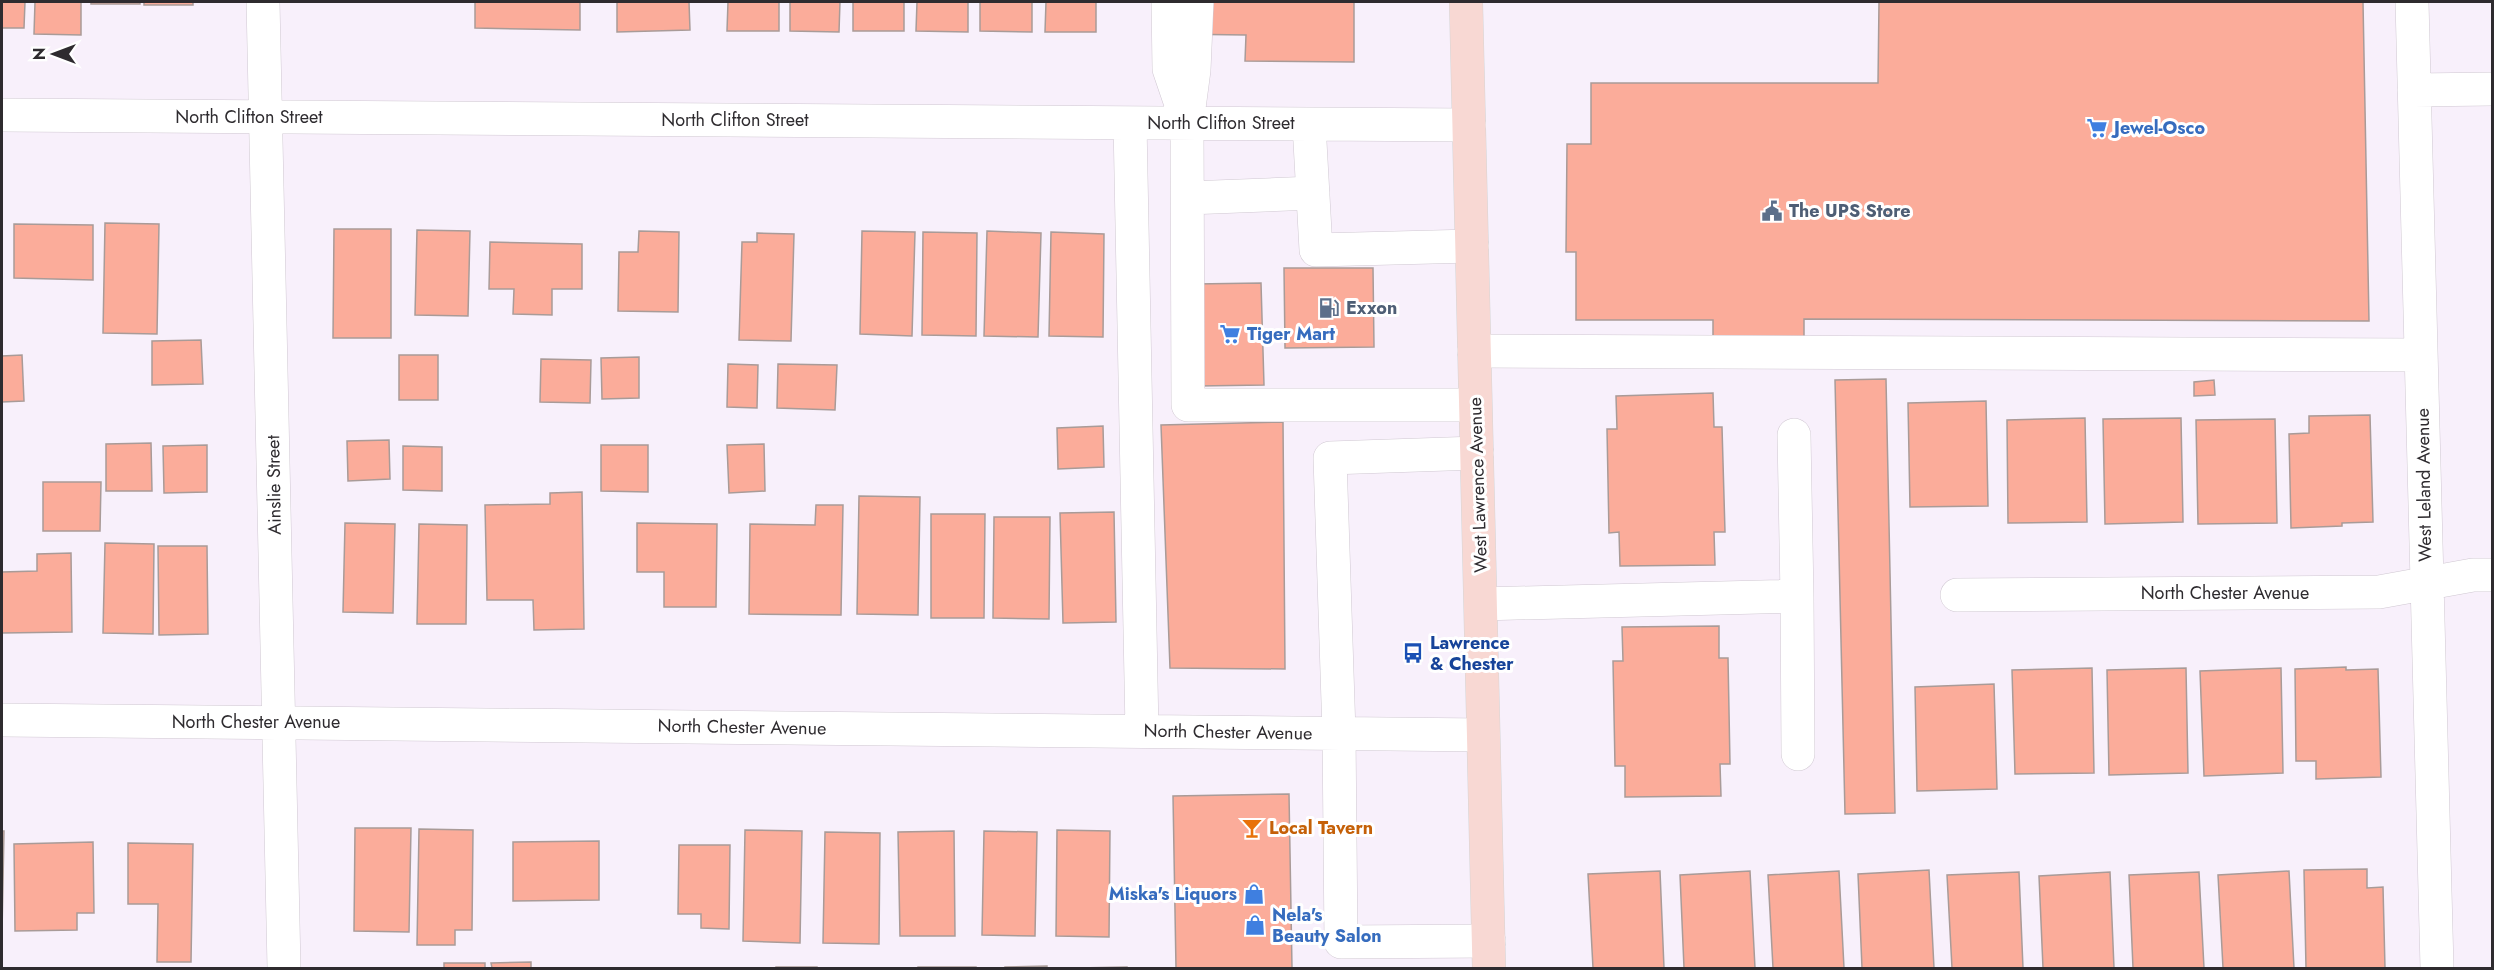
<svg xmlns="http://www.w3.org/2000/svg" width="2494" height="970" font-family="Jost,sans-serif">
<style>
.building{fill:#fbac9a;stroke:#a99b98;stroke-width:1.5}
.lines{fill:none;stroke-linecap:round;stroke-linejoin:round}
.minor-casing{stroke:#d0c8d2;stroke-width:34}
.major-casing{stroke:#d5d5d5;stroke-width:34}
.minor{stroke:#fff;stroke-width:33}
.major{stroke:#f8d8d3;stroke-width:33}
.labels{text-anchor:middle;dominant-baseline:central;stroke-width:6;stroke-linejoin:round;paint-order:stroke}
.street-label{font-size:18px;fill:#2e2b2f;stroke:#fff}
.shop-label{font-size:18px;font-weight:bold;fill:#366cbe;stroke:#fff;text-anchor:start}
.service-label{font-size:18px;font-weight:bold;fill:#4e5e75;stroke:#fff;text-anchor:start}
.transit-label{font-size:18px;font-weight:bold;fill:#164399;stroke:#fff;text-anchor:start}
.food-label{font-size:18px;font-weight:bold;fill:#c56008;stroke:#fff;text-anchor:start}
</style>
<rect width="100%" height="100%" fill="#f8f0fb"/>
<path class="building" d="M2 2H25L24 28H2Z
M35 2H81V35L34 34Z
M91 2H140V4H91Z
M144 2H193V5H144Z
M475 2H580V30L475 28Z
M617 2H689L690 30 617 32Z
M728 2H779V31H727Z
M790 2H840L839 32 790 31Z
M853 2H904V31H853Z
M917 2H968V32L916 31Z
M980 2H1032V32L980 31Z
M1046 2H1096V32H1045Z
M1172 2H1354V62L1245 61 1246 35 1172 34Z
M1879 2H2363L2369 321 1804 319V340H1713V320H1576V252H1566L1567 144H1591V83H1878Z
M105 223 159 224 157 334 103 333Z
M14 224 93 225V280L14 278Z
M334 229H391V338H333Z
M417 230 470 231 468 316 415 315Z
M639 231 679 232 678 312 618 311 619 252H638Z
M862 231 915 232 912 336 860 334Z
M987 231 1041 233 1038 337 984 336Z
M923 232 977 233 976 336 922 335Z
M1051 232 1104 234 1103 337 1049 336Z
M757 233 794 234 791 341 739 340 742 242H757Z
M490 242 582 244V289H552V315L513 314 514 289H489Z
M1284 268H1373L1374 347 1285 348Z
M1261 283 1264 385 1198 386 1195 284Z
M201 340 203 384 152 385V341Z
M22 355 24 401 2 402V356Z
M399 355H438V400H399Z
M639 357V398L602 399 601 358Z
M541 359 591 360 590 403 540 402Z
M728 364 758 365 757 408 727 407Z
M778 364 837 365 835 410 777 408Z
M1886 379 1895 813 1845 814 1835 380Z
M2214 380 2215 395 2194 396V382Z
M1713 393 1714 427H1722L1725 532H1714L1715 565 1620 566 1619 532 1609 533 1607 429H1617L1616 396Z
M1986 401 1988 506 1910 507 1908 403Z
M2370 415 2373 522 2342 523V526L2291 528 2289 434 2309 433V416Z
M2085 418 2087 522 2008 523 2007 420Z
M2181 418 2183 522 2105 524 2103 419Z
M2275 419 2277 523 2198 524 2196 420Z
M1283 422 1285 669 1170 668 1161 425Z
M1103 426 1104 467 1058 469 1057 428Z
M389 440 390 479 348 481 347 441Z
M151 443 152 491H106V444Z
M764 444 765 491 729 493 727 445Z
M207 445V492L164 493 163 446Z
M601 445H648V492L601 491Z
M403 446 442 447V491L403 490Z
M43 482H101L100 531H43Z
M582 492 584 629 534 630 533 600H487L485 505 550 504V493Z
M859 496 920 497 918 615 857 614Z
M816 505H843L841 615 749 614 750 524 815 525Z
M1114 512 1116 622 1063 623 1060 513Z
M931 514H985L984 618H931Z
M994 517H1050L1049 619 993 618Z
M345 523 395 524 393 613 343 612Z
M637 523 717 524 716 607H664V572H637Z
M419 524 467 525 466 624H417Z
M105 543 154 544 153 634 103 633Z
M158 546H207L208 634 159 635Z
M71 553 72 632 2 633V572L37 571V554Z
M1719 626V658H1728L1730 764H1720L1721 796 1625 797V766H1615L1613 661H1623L1622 627Z
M2346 667V670L2378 669 2381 777 2316 779V761H2296L2295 669Z
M2092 668 2094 773 2015 774 2012 670Z
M2186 668 2188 773 2109 775 2107 670Z
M2281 668 2283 773 2204 776 2200 671Z
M1994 684 1997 789 1917 791 1915 687Z
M1289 794 1292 968H1176L1173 796Z
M355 828H411L409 932 354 931Z
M419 829 473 830 472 930H455V945H417Z
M745 830 802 831 800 943 743 941Z
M1057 830 1110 831 1109 937 1056 936Z
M2 831H4L2 933Z
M954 831 955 936H900L898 832Z
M984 831 1037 832 1035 936 982 935Z
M825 832 880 833 879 944 823 943Z
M599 841V900L513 901V842Z
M93 842 94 913H77V930L15 931 14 844Z
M128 843 193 844 191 962H157L158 904H128Z
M679 845H730L729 929 701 928V914H678Z
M2367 869V888L2383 887 2385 968H2306L2304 870Z
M1929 870 1934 968H1862L1858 874Z
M1660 871 1664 968H1593L1588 874Z
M1750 871 1755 968H1684L1680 875Z
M1839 871 1844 968H1773L1768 875Z
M2289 871 2294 968H2223L2218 875Z
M2019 872 2023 968H1952L1947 875Z
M2110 872 2114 968H2043L2039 876Z
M2199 872 2204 968H2133L2129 875Z
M531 962V968H492L491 963Z
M444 963H485V968H444Z
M1047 966V968H1005V967Z
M776 967H817V968H776Z
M918 967H976V968H918Z
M1127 967V968H1077Z"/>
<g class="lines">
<g class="minor-casing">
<path id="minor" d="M263 2 284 968
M1168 2 1169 69 1185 116
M1197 2 1194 70 1187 123 1188 405H1475
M2412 2 2437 968
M2414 90 2492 89
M2 115 1469 125
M1130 123 1142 731
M1309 124 1316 250 1472 246
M1188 198 1313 193
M1474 351 2420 355
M1794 435 1797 596
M1477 453 1330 458 1339 733 1341 942 1489 941
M1957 595 2379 592 2473 575H2492
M1481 604 1797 596 1798 754
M2 720 1483 735"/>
</g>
<g class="major-casing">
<path id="major" d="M1466 2 1489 968"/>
</g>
<use href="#minor" class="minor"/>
<use href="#major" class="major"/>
</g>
<defs>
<g id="supermarket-bare" transform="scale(1.62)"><path d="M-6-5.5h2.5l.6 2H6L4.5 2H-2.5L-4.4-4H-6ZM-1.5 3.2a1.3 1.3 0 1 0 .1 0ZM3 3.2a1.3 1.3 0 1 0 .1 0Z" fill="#3f7fe0" stroke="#fff" stroke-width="2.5" paint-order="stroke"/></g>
<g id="civic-bare" transform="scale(1.62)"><path d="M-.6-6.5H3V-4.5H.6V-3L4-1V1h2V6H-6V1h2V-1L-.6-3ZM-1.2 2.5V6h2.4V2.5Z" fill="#5c6f8a" stroke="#fff" stroke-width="2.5" paint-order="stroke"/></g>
<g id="fuel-bare" transform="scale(1.62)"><path d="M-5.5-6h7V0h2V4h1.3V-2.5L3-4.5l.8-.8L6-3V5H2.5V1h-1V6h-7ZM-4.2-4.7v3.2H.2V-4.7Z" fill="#5c6f8a" stroke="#fff" stroke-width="2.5" paint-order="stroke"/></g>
<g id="bus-bare" transform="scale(1.62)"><path d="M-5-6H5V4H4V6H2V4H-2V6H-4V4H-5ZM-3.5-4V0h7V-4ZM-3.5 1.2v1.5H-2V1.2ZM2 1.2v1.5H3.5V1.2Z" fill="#1a4fb4" stroke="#fff" stroke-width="2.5" paint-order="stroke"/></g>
<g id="bar-bare" transform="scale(1.62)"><path d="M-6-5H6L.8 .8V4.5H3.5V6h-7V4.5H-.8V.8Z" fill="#e8710a" stroke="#fff" stroke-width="2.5" paint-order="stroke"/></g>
<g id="shop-bare" transform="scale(1.62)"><path d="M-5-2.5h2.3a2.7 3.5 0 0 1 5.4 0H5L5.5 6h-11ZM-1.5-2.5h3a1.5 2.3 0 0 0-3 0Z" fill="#3f7fe0" stroke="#fff" stroke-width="2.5" paint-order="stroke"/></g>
</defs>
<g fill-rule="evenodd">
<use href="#supermarket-bare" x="2097" y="128"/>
<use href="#civic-bare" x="1772" y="211"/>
<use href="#fuel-bare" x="1329" y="308"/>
<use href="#supermarket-bare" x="1230" y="334"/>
<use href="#bus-bare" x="1413" y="653"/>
<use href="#bar-bare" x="1252" y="828"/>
<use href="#shop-bare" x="1254" y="894"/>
<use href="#shop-bare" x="1255" y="925"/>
</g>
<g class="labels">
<g class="street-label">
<text x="249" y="117">North Clifton Street</text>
<text x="735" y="120">North Clifton Street</text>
<text x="1221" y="123">North Clifton Street</text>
<text transform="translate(274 485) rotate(-91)">Ainslie Street</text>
<text transform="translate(1478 485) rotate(-92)">West Lawrence Avenue</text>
<text transform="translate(2424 485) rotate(-91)">West Leland Avenue</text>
<text x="2225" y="593">North Chester Avenue</text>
<text x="256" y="722">North Chester Avenue</text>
<text transform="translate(742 727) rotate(1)">North Chester Avenue</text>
<text transform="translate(1228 732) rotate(1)">North Chester Avenue</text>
</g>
<g class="shop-label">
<text x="2114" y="128">Jewel-Osco</text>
<text x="1247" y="334">Tiger Mart</text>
<text x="1237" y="894" text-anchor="end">Miska's Liquors</text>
<text x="1272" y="915">Nela's<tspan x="1272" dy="21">Beauty Salon</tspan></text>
</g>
<g class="service-label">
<text x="1789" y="211">The UPS Store</text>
<text x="1346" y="308">Exxon</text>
</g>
<g class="transit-label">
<text x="1430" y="643">Lawrence<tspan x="1430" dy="21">&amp; Chester</tspan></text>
</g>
<g class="food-label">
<text x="1269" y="828">Local Tavern</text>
</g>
</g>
<rect width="2494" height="970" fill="none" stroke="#2e2b2f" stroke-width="6"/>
<g transform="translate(54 54) rotate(270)" stroke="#ffffff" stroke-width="4.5" paint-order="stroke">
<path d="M0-4.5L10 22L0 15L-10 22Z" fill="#2e2b2f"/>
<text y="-9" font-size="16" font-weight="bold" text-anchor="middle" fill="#2e2b2f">N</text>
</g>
</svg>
